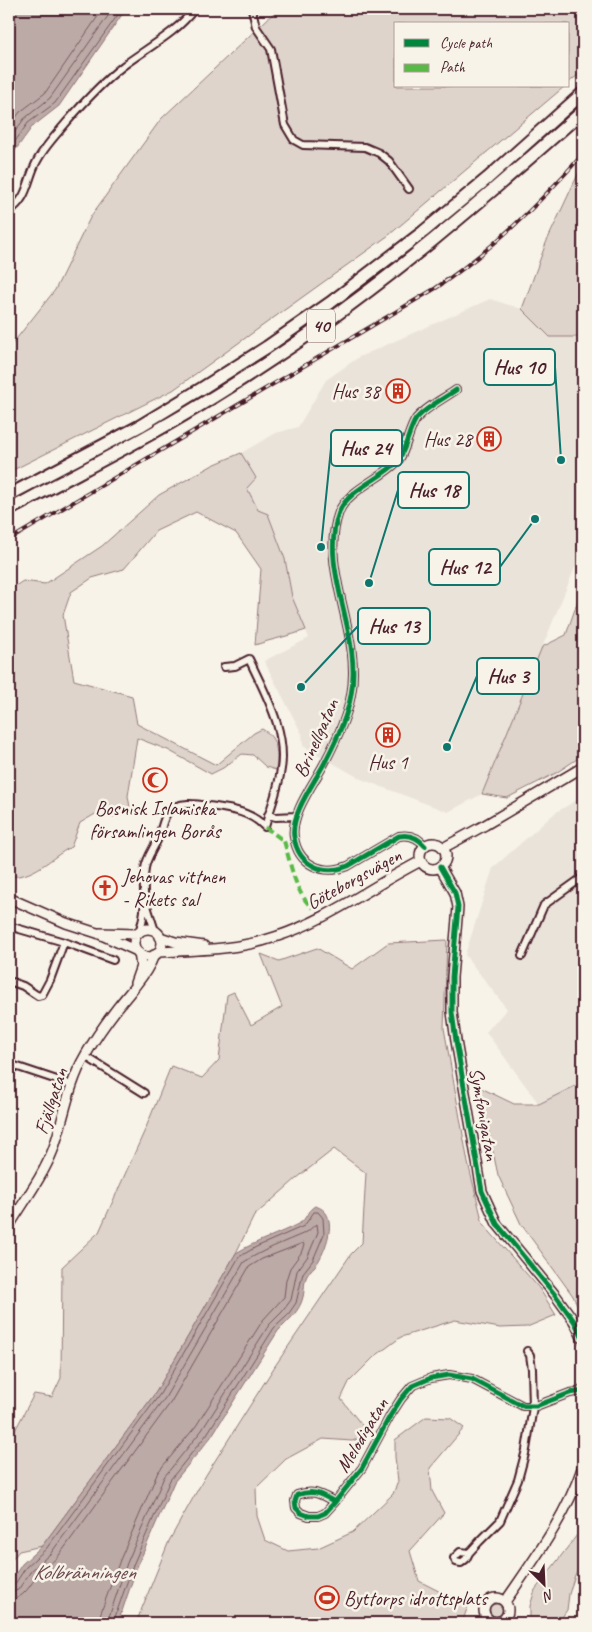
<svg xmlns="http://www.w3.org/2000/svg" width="592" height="1632" font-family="Caveat,sans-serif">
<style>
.built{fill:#eae3da}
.green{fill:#ded4cc;stroke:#947a7c}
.water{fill:#bcaaa7;stroke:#8e7275}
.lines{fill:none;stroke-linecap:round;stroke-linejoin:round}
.shore{stroke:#78575d;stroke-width:1}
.street-casing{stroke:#4a1f2b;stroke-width:10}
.secondary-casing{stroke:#4a1f2b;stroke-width:12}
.highway-casing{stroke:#4a1f2b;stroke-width:15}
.street{stroke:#f7f3e8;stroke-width:6}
.secondary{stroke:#f7f3e8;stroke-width:9}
.highway{stroke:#f7f3e8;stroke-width:11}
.rail-casing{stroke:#4a1f2b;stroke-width:4}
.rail{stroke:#f7f3e8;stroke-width:2;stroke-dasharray:5.5;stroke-linecap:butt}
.quiet{stroke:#58b947;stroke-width:4;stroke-dasharray:8 4;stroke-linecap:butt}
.cycleway-casing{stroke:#f7f3e8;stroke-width:8}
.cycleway{stroke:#00873e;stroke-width:5}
.labels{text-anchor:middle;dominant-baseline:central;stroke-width:5;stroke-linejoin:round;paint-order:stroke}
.shield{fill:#f7f3e8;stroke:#7e5f64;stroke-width:1}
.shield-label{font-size:19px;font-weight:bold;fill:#4a1f2b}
.poi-label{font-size:20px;fill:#4a1f2b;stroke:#f7f3e8;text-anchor:end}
.street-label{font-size:20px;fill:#4a1f2b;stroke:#f7f3e8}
.water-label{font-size:21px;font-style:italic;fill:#6c4950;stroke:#f7f3e8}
.leader{fill:none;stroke:#0f766e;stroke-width:2}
.callout-dot{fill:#0f766e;stroke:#f7f3e8;stroke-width:2}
.callout{fill:#f7f3e8;stroke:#0f766e;stroke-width:2}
.callout-label{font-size:21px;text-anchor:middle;font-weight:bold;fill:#4a1f2b}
</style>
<rect width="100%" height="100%" fill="#f7f3e8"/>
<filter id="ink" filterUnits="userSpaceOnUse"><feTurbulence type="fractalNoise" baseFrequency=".02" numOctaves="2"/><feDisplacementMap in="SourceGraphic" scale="10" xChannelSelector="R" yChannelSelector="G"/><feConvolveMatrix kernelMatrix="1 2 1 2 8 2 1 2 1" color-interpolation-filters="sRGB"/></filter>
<g filter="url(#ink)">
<path class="built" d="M490 299 522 309 550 337H583V548L482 794 448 812 361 779 303 746 302 734 264 661 309 638 292 597 285 559 268 515 258 510 247 488 256 478 241 453 276 433 298 427 326 380 359 357Z
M583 796V1082L539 1104 486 1032 507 1009 465 955 493 868 555 813Z"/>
<path class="green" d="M278 9H583V71L568 83V24H396V86H565L389 235 173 390 9 472V348L55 290 91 216 161 119Z
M583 168V337H550L522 309 546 243 579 172Z
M241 453 256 478 247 488 258 510 268 514 285 559 292 597 306 630C290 636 272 639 255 645L261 569 236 533 196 512 156 531 124 569 92 578 71 592 63 615 74 680 132 696 137 724 216 765 254 733 262 729C278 738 278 753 276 770L266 767 253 755 242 754 223 768 211 774 168 750 137 738 128 796 131 813 112 817 102 810 80 823 71 847C50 858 33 879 9 876V590L23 581 45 584 102 546 159 495 213 465Z
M583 586V755L556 773 507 798 482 794 542 647 566 635Z
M447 940 444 1028 468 1163 483 1224 539 1288 556 1315 527 1327 500 1328 455 1320 401 1337 374 1357 349 1382 341 1399 365 1429 358 1439 352 1441 323 1439 286 1459 256 1488 257 1516 265 1540 288 1551 318 1548 353 1532 393 1494 398 1481 395 1457V1440L426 1417 450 1418 464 1428 430 1468 432 1491 444 1513 410 1551 419 1581 468 1606 462 1623H136L169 1541 206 1475 275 1366 351 1254 362 1243 366 1173 334 1149 297 1178 254 1216 236 1253 156 1392 42 1546 19 1551 9 1563V1487L10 1483 9 1481V1442L34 1394 52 1397 61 1378 62 1267 99 1232 145 1130 171 1066 202 1078 219 1060 227 995 234 992 251 1025 282 1007 261 954 279 961 317 948 352 969 388 943Z
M583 1082V1318L573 1296 521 1224 498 1175 479 1087 514 1104H539Z
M583 1521V1559L575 1575 569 1594 567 1610 558 1623H533L530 1619V1606L535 1590 577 1535Z
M490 1610a6 6 0 1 1 12 0a6 6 0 1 1-12 0Z"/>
<path class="water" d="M9 9H129L121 16 59 106 32 127 9 159Z
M315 1206C340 1212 327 1247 318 1262 315 1267 310 1270 308 1274 303 1282 305 1289 303 1297 300 1311 288 1321 278 1331L211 1437 174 1482 137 1567 118 1623H9V1584L22 1564 42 1546 156 1392 236 1253C256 1241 279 1234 300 1223 307 1219 307 1210 315 1206Z"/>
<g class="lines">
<path class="shore" d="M9 127 20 112 45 93 103 9
M9 140 24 119 50 98 113 9
M9 150 28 123 55 103 122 9
M9 1586 15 1584 26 1567 46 1549 160 1394 239 1257 256 1247 304 1226 314 1212H318L323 1218 324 1234 313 1260 303 1273 296 1303 287 1316 274 1328 207 1434 170 1480 133 1565 113 1623
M9 1593 18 1590 31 1571 51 1553 165 1398 244 1262C263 1250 284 1242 305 1233 310 1231 312 1226 317 1224L318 1232 308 1256 297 1271 291 1300 282 1312 269 1325 202 1430 164 1477 127 1563 107 1623
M9 1600C25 1599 29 1585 39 1574 44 1568 51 1563 57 1558L171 1402 249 1267 262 1259 303 1243 304 1245 301 1253 290 1268 286 1280 284 1297 263 1320 196 1426 158 1472 120 1560 100 1615 99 1623"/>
<g class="street-casing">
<path id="street" d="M252 9 256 27 271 49 285 125 294 140 303 145 365 147 379 153 389 161 409 189
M9 211C28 199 27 181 36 163 43 148 56 135 66 123 84 102 101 83 123 66 145 49 177 33 194 9
M224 667 235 666 249 659C266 695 289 734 280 775 277 793 270 809 265 827
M268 815 276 817 296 816
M425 846C418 837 410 834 399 836L348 866C323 876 298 865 294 837 290 814 315 782 325 762 336 741 347 718 351 695 363 633 318 569 339 512 347 491 380 479 396 463 405 455 408 431 416 419 426 407 443 399 456 390
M147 906 155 931
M9 926 64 942 113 960
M139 932C149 906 141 892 145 868 147 856 155 847 159 836 162 828 163 817 169 811 178 801 197 804 209 806 230 809 250 811 265 827
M522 956 544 905 583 877
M9 981 23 986 38 996 42 995 50 980 64 942
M85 1056 144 1093
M9 1064 72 1085
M9 1206 19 1211
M335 1502C320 1494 314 1489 297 1495L295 1501 296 1508 301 1513 309 1516H318L325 1513 335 1502 362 1468 390 1416 401 1399 412 1386 431 1378 449 1375 472 1379 523 1406H536L570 1393 583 1391
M469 1553 460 1552 454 1558 456 1562 461 1563 466 1559 469 1553 479 1542 500 1521 518 1480 526 1450 533 1407 532 1369 530 1355 527 1351
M505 1618 511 1623
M581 1623 583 1622"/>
</g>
<g class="secondary-casing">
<path id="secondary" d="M420 856a13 13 0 1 1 26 0a13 13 0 1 1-26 0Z
M443 848 485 825 583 767
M440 867 455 893 458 907 452 977V1012L456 1041 482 1191 497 1224 556 1296 574 1321 583 1339
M9 898 66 923 97 933 137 951
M134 943a14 14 0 1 1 28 0a14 14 0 1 1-28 0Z
M100 933 138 934
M160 937 175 942 204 946
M158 952C197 950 238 950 275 937 328 920 372 886 421 861
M135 983 141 966 139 953
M9 1226C24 1201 42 1178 53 1150 64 1119 68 1085 85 1056 98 1033 115 1010 132 990 141 978 149 969 154 955
M583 1389V1391
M484 1610a12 12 0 1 1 24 0a12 12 0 1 1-24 0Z
M505 1602C535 1558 566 1517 583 1466"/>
</g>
<g class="highway-casing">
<path id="highway" d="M9 495 140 426 201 389 267 347 330 303 423 232 488 178 583 93
M9 510C54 485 100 462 145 437 189 413 232 386 274 358 385 285 484 199 583 111"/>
</g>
<use href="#street" class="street"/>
<use href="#secondary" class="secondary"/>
<use href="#highway" class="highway"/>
<g class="rail-casing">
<path id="rail" d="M9 540 436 288C493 249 537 206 583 154"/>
</g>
<use href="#rail" class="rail"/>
<path class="quiet" d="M265 827 284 841C290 860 295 895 313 908"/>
<g class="cycleway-casing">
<path id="cycleway" d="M425 846C418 837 410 834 399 836L348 866C323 876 298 865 294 837 290 814 315 782 325 762 336 741 347 718 351 695 363 633 318 569 339 512 347 491 380 479 396 463 405 455 408 431 416 419 426 407 443 399 456 390
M440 867 455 893 458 907 452 977V1012L456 1041 482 1191 497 1224 556 1296 574 1321 583 1339
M335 1502C320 1494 314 1489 297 1495L295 1501 296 1508 301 1513 309 1516H318L325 1513 335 1502 362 1468 390 1416 401 1399 412 1386 431 1378 449 1375 472 1379 523 1406H536L570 1393 583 1391"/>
</g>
<use href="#cycleway" class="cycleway"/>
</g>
</g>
<defs>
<g id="building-ring" transform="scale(1.25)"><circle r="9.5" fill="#f7f3e8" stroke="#c8321e" stroke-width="1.5"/><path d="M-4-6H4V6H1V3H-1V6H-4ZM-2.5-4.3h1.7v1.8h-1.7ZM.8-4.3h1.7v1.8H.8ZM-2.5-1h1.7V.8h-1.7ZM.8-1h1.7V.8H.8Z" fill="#c8321e"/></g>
<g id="mosque-ring" transform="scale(1.25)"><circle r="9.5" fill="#f7f3e8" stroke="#c8321e" stroke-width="1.5"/><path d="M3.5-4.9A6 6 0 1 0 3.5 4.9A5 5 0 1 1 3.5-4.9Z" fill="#c8321e"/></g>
<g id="church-ring" transform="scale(1.25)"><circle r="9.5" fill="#f7f3e8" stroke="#c8321e" stroke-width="1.5"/><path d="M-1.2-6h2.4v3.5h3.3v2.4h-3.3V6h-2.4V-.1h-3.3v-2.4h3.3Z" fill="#c8321e"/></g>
<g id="stadium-ring" transform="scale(1.25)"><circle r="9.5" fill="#f7f3e8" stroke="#c8321e" stroke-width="1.5"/><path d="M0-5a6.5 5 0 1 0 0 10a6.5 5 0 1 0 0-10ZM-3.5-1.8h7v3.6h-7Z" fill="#c8321e"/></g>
</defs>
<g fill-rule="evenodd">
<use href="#building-ring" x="398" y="391"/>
<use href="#building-ring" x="489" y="439"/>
<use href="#building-ring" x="388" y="735"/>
<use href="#mosque-ring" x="155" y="780"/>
<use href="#church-ring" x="105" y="888"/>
<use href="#stadium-ring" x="327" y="1598"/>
</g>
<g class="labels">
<rect class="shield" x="307" y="309.5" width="28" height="33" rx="4"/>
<g class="shield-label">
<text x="321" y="326">40</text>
</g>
<g class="poi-label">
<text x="380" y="391">Hus 38</text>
<text x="472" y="439">Hus 28</text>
<text x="388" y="762" text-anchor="middle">Hus 1</text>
<text x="155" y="808" text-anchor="middle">Bosnisk Islamiska<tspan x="155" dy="23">församlingen Borås</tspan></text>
<text x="122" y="876" text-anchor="start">Jehovas vittnen<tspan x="122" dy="23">- Rikets sal</tspan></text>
<text x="344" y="1598" text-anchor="start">Byttorps idrottsplats</text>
</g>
<g class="street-label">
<text transform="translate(316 738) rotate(-66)">Brinellgatan</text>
<text transform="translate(354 879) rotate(-29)">Göteborgsvägen</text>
<text transform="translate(51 1101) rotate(-72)">Fjällgatan</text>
<text transform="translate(484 1114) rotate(80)">Symfonigatan</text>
<text transform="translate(362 1435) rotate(-59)">Melodigatan</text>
</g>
<g class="water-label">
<text x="84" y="1572">Kolbränningen</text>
</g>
</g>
<path class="leader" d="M561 460L555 367M321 547L331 448M369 583L398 490M535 519L500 567M301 687L358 626M447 747L477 676"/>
<g class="callout-dot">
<circle cx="561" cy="460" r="5"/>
<circle cx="321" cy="547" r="5"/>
<circle cx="369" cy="583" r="5"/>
<circle cx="535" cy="519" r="5"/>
<circle cx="301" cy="687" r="5"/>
<circle cx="447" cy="747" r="5"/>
</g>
<g class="callout">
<rect x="484" y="349" width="71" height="36" rx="5"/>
<rect x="331" y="430" width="71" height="36" rx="5"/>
<rect x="398" y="472" width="71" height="36" rx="5"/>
<rect x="429" y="549" width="71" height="36" rx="5"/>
<rect x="358" y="608" width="72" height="36" rx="5"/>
<rect x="477" y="658" width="62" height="36" rx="5"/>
</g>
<g class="callout-label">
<text x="519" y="374">Hus 10</text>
<text x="366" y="455">Hus 24</text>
<text x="434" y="497">Hus 18</text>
<text x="465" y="574">Hus 12</text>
<text x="394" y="633">Hus 13</text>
<text x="508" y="683">Hus 3</text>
</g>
<rect width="592" height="1632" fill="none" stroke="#f7f3e8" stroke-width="30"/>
<rect x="15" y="15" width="562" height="1602" fill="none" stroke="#4a1f2b" stroke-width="2" filter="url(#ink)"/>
<rect x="394" y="22" width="175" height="65" fill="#f7f3e8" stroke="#b29e9c"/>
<rect x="404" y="39" width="25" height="8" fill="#00873e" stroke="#b29e9c"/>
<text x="440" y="48" font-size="15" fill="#4a1f2b">Cycle path</text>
<rect x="404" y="64" width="25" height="8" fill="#58b947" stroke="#b29e9c"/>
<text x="440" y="72" font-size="15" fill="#4a1f2b">Path</text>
<g transform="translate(544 1584) rotate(156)" stroke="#f7f3e8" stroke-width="4" paint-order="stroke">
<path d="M0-4L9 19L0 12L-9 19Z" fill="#4a1f2b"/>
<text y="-8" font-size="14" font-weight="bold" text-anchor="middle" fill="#4a1f2b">N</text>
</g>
</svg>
